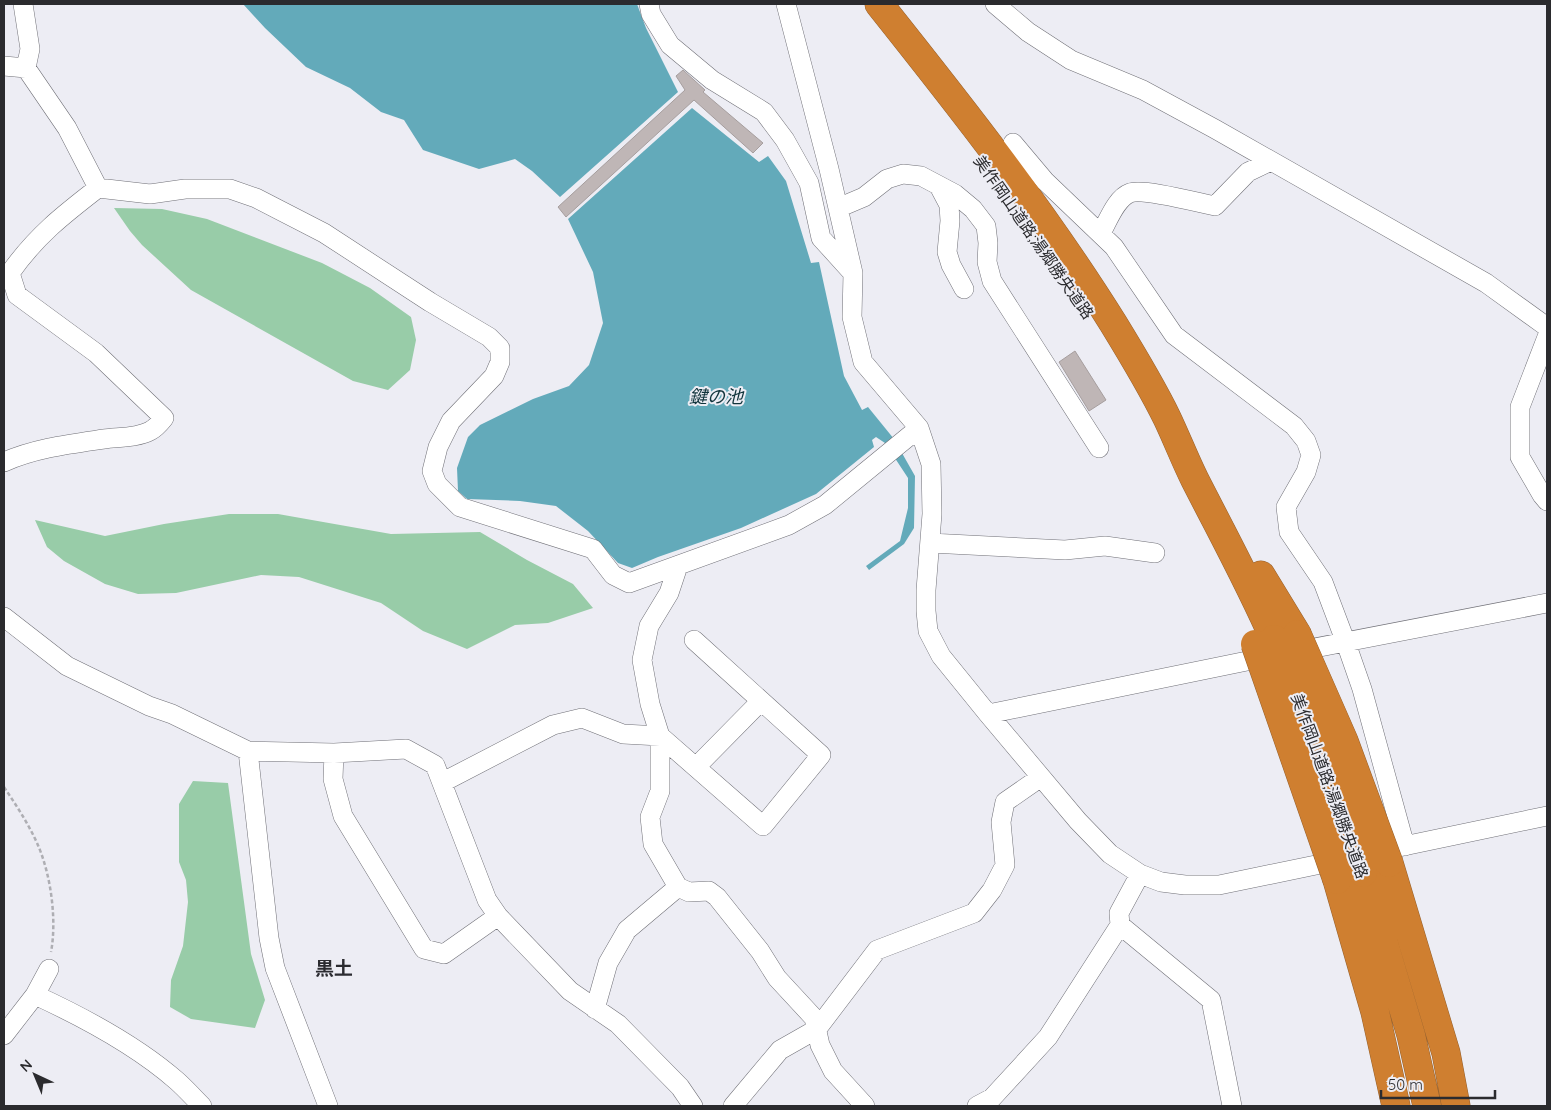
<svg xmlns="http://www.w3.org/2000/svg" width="1551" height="1110" font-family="Quicksand,'Noto Sans JP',sans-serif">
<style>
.green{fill:#98cca8}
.water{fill:#63aaba}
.building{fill:#bfb6b6;stroke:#a69e9e}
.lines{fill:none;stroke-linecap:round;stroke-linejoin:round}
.minor-casing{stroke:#707077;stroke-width:20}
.highway-casing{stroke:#96622f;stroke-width:29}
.path{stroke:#aeaeb3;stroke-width:2.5;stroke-dasharray:4 2.5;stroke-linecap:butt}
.minor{stroke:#fff;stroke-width:19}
.highway{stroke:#cf7f30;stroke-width:28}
.highway-bridge-casing{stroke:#96622f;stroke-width:29;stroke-linecap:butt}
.highway-bridge{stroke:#cf7f30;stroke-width:28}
.labels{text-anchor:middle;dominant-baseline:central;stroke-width:4;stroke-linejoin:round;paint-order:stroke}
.street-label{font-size:16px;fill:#2b2b2e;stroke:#ededf4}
.water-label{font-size:18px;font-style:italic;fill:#11343c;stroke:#ededf4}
.quarter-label{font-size:19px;font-weight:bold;fill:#2b2b30;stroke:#ededf4}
</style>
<rect width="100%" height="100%" fill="#ededf4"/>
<path class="green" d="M114 208 162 209 207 219 322 263 370 288 411 317 416 340 410 370 388 390 353 381 191 290 142 245 130 231Z
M229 514H278L391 534 480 532 527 560 573 584 593 608 548 623 515 625 467 649 423 631 381 603 299 577 261 575 176 593 138 594 105 584 64 561 47 547 35 520 105 536 164 524Z
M193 781 228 783 251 954 265 1000 255 1028 191 1019 170 1007 171 980 183 946 188 902 186 880 179 862V804Z"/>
<path class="water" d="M243 4H637L646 28 678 92 560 197 532 171 515 159 479 169 423 150 404 120 381 112 350 88 306 67 265 28Z
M692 108 759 162 768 156 786 181 811 263 819 262 844 376 862 410 868 407 894 439 915 476 914 528 904 544 869 570 866 566 900 541 908 508V478L885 443 876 437 872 440 874 447 816 494 741 528 658 557 632 568 618 563 588 531 556 506 520 501 467 499 458 491 457 468 468 437 480 425 533 399 569 386 589 365 603 323 593 272 568 219Z"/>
<path class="building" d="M683 70 705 90 703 92 763 143 753 153 694 100 566 217 558 207 685 90 676 76Z
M1075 351 1106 400 1089 411 1059 362Z"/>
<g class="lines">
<g class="minor-casing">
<path id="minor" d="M23 4 30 49 26 68 67 128 98 188
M649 4 651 14 670 45 712 80 764 112 785 140 809 183 821 238 850 270
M786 4 829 169 853 273 852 317 863 362 919 428 931 464 932 514 926 590V611L928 631 941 656 988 714 1078 821 1110 854 1140 874 1161 882 1185 885H1219L1340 860
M995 4 1028 32 1071 60 1143 90 1215 129 1486 283 1547 327
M4 66 26 68
M1013 143 1045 181 1114 247 1174 335 1294 426 1306 441 1311 455 1306 472 1286 507 1289 532 1323 582 1346 643 1362 689 1405 846
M939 186 949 205 950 221 947 252 951 265 964 289
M838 208 864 197 887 179 903 174 921 176 955 194 973 209 986 226 988 243 987 262 992 281 1099 448
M1101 233C1108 221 1116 198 1130 193 1143 188 1199 203 1215 206L1248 172 1271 161
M1547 337 1520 407V457L1542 495 1547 501
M4 462C36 448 70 444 104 439 118 437 137 438 150 431 156 428 160 423 164 418L96 353 17 295 10 273C36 236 63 215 98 188L150 194 185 189H230L256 198 324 233 430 302 489 337 500 348V362L494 376 451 421 438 447 432 471 437 484 460 507 593 549 613 575 629 583 789 525 825 505 919 428
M930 543 1065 550 1105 546 1155 553
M4 617 67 666 149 706 172 714 248 751 334 753 406 749 435 765 487 900 498 916 570 991 618 1024 680 1087 693 1106
M988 714 1247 661 1547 603
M248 751 269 938 275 968 328 1106
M334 753 333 779 343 816 424 949 444 954 498 916
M696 767 761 701
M443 782 553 725 582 718 623 734 660 736 763 826 821 755 694 640
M1375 852 1547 816
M678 887 689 892 709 891 717 897 760 951 777 978 814 1018 820 1045 833 1071 865 1106
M1120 925 1211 1000 1232 1106
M35 995C85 1018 136 1045 177 1081 186 1089 194 1098 202 1106
M595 1009 608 963 627 930 678 887 653 844 650 817 660 791V736L650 704 642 660 649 626 669 593 678 566
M4 1035 35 995 49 969
M733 1106 780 1050 817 1029 877 950 974 913 992 890 1005 865 1001 822 1005 802 1041 777
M977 1106 992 1098 1048 1037 1120 925 1119 913 1140 874"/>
</g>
<g class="highway-casing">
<path id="highway" d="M879 4C961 107 1043 211 1113 323 1132 354 1151 385 1167 418 1177 439 1185 460 1195 480 1222 533 1250 584 1274 639
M1261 575 1297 634
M1389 863 1446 1053 1456 1106
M1363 873 1411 1035 1427 1106
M1337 880 1375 1012 1396 1106"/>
</g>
<path class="path" d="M4 787C16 805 28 823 37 843 51 874 57 920 51 952"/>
<use href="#minor" class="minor"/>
<use href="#highway" class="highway"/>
<g class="highway-bridge-casing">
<path id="highway-bridge" d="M1297 634 1344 741 1389 863
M1274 639 1318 747 1363 873
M1255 644 1337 880"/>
</g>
<use href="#highway-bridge" class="highway-bridge"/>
</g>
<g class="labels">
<g class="street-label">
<text transform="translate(1034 237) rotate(55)">美作岡山道路;湯郷勝央道路</text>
<text transform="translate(1330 786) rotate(70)">美作岡山道路;湯郷勝央道路</text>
</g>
<g class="water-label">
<text x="716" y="396">鍵の池</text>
</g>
<g class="quarter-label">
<text x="334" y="968">黒土</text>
</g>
</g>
<rect width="1551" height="1110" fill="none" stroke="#2b2b2e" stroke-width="10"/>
<g transform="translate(35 1075) rotate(316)" stroke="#ededf4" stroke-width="4" paint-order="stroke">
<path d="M0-4L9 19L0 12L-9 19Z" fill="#2b2b2e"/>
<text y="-8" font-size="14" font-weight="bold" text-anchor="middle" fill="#2b2b2e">N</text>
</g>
<path d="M1381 1090v8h114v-8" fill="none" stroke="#2b2b2e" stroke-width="2.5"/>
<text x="1388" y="1090" font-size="15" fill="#2b2b2e" stroke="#ededf4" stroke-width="4" paint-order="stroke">50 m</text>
</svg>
